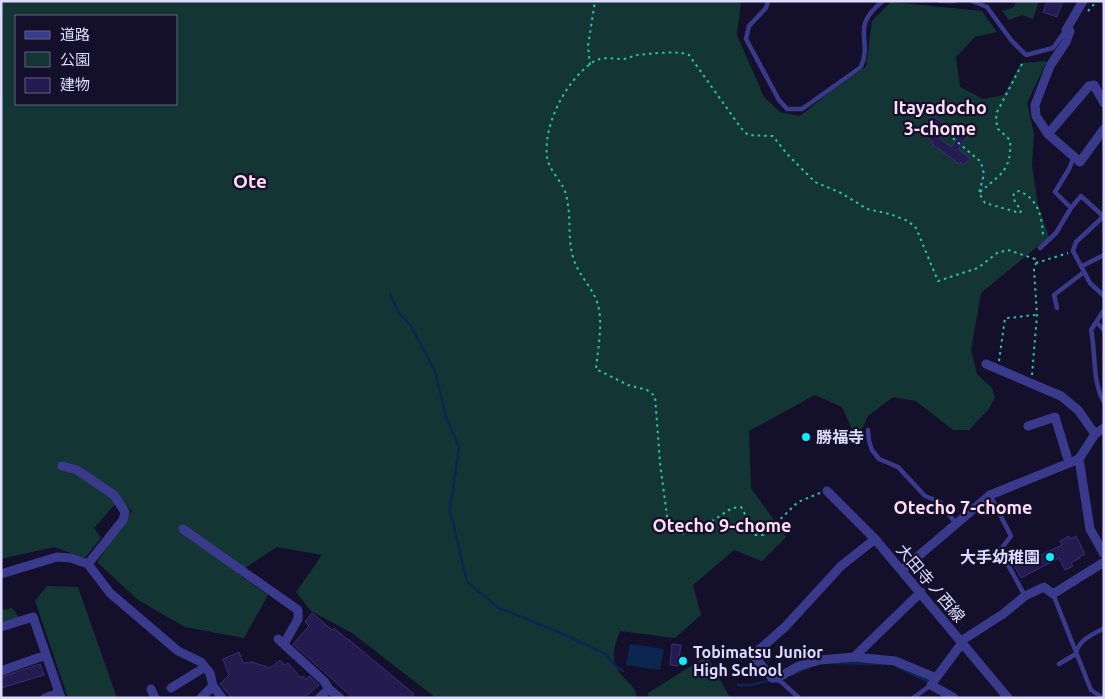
<svg xmlns="http://www.w3.org/2000/svg" width="1105" height="699" font-family="Ubuntu,'Noto Sans JP',sans-serif">
<style>
.green{fill:#133634;fill-rule:evenodd}
.water{fill:#0b2750}
.lines{fill:none;stroke-linecap:round;stroke-linejoin:round}
.stream{stroke:#0b2750;stroke-width:2.5}
.building{fill:#241c4e;stroke:#392d7a}
.path{stroke:#2cc2b3;stroke-width:2;stroke-dasharray:2.5 4;stroke-linecap:butt}
.lane{stroke:#3a3a8c;stroke-width:4.5}
.street{stroke:#3a3a8c;stroke-width:9}
.poi-dot{fill:#07f0ff;stroke:#14102c;stroke-width:2}
.labels{text-anchor:middle;dominant-baseline:central;stroke-width:4.5;stroke-linejoin:round;paint-order:stroke}
.poi-label{font-size:16px;font-weight:bold;fill:#dedbff;stroke:#14102c;text-anchor:start}
.street-label{font-size:16px;fill:#dedbff;stroke:#14102c}
.neighbourhood-label{font-size:18px;font-weight:bold;fill:#ffddf4;stroke:#14102c}
.quarter-label{font-size:19px;font-weight:bold;fill:#ffddf4;stroke:#14102c}
</style>
<rect width="100%" height="100%" fill="#14102c"/>
<path class="green" d="M1 1H741L737 35 764 97 780 112 800 116 831 91 866 67 872 21 891 2 982 11 997 32 975 37 956 57 960 87 983 99 1004 95 1021 63 1047 61 1027 103 1034 134 1032 165 1038 205 1049 237 981 293 971 350 977 374 992 388 995 398 988 410 969 430H953L916 401 893 397 868 416 857 440 842 407 815 395 749 431 751 488 786 537 762 561 734 550 693 585 701 615 675 638 620 631C612 653 609 664 627 681 633 687 636 690 637 698H436L352 633 311 611 296 592 322 555 277 547 237 573 268 595 244 638 185 627 138 600 97 562 132 511 119 500 94 528 101 538 85 558 54 547 1 559ZM16 16H176V104H16Z
M1016 1H1039L1033 19 1022 15 1009 20 1002 11 1014 7Z
M47 586 78 587 117 698H68L35 601Z
M12 608 19 617 1 622V610Z
M707 656 730 698H649L648 693Z"/>
<path class="water" d="M630 644 664 649 660 670 626 665Z"/>
<g class="lines">
<path class="stream" d="M390 294 399 313 411 326 435 371 446 417 459 447 450 510 467 582 499 608 556 631 606 654 614 665 623 671
M834 663 883 664
M898 667 929 682
M793 674 809 667
M738 685H751L771 680"/>
</g>
<path class="building" d="M1047 1H1063L1057 17 1043 12Z
M934 117 948 126 939 138 951 147 961 133 967 137 958 149 970 158 964 165 961 162 959 164 931 143 933 142 924 135 930 128 928 126Z
M1069 536 1070 539 1076 536 1085 554 1080 556V558L1071 563 1073 566 1065 570 1059 558 1021 578 1015 567 1062 545 1060 541Z
M312 613 332 630 334 628 348 640V639L414 694 411 698H353L293 644 309 626 305 622Z
M672 644 681 645 678 666 670 665Z
M239 652 243 663 252 662 270 668 280 660 285 665 288 663 301 678 303 676 306 680 309 676 319 685 304 698H232L220 684 229 675 223 659Z
M40 664 44 675 1 688V677Z"/>
<g class="lines">
<path class="path" d="M1088 11 1097 1
M590 65 588 46 595 1
M948 134 981 162 984 174 979 193 985 203 1020 213 1021 211 1013 198 1014 193 1019 191C1038 199 1042 216 1043 235
M980 192C1001 174 1012 170 1010 140L997 128 996 114 1023 62
M999 361 1005 318C1016 318 1026 315 1037 315
M1032 375 1037 315 1034 270 1036 263
M820 493 798 502 764 535H754C745 527 748 516 741 507 729 507 723 515 712 521 702 527 691 532 679 534L669 522 667 516 660 463 655 396 647 390 628 385 596 369C598 348 603 325 598 305 594 290 582 279 576 265 567 247 571 224 568 205 567 199 566 192 563 187 558 178 548 167 547 157 543 125 566 80 593 62 602 56 612 59 622 59 627 59 632 56 637 55 649 54 679 50 689 55L741 128 748 135 773 136 787 154 815 182 841 193 867 209 890 214 908 221 916 228 938 281 978 268 997 253 1008 250 1035 259 1036 263 1068 253"/>
<path class="lane" d="M768 1 766 8 749 26 746 39 779 100 787 109H802L861 67C873 38 849 28 883 1
M940 1H955
M972 1 987 7 1011 40 1026 55 1053 48 1066 30
M1071 208 1055 192 1069 169 1074 157
M1104 216 1076 242 1073 251 1090 283 1104 296
M1040 248 1056 233 1071 208 1081 196 1103 216
M1082 266 1104 255
M1057 308 1054 295 1084 272
M1104 310 1091 330C1096 352 1092 383 1104 402
M1097 323 1104 330
M868 430 869 441 872 450 879 459 898 467 925 496 940 502 956 524
M990 495 1011 536 1001 549V552L1025 596
M1053 594 1091 690 1103 698
M1059 664 1076 654C1078 640 1092 635 1104 628
M778 679 799 698
M913 698 931 685"/>
<path class="street" d="M1083 1 1066 30 1070 31 1066 42 1050 66 1035 105 1036 116 1048 134 1080 162 1104 129
M1048 134 1089 86 1094 85 1104 103
M986 364 1061 396 1078 410 1095 434
M1028 426 1055 417 1069 463
M1079 459 1090 529 1104 554
M62 466 77 470 114 495 125 512 123 520 88 564
M827 491 875 539 1008 698
M183 529 298 610V619L284 644
M875 539 841 566 785 627 753 655 772 678H777L799 666 820 660 854 657 895 661 936 678 931 685 954 698
M88 564 110 593 178 651 201 662 210 673 213 686 222 698
M902 570 990 495 1079 459 1095 434 1104 428
M1 574 57 557 71 558 88 564
M1 627 33 617 61 698
M278 639 324 681 329 689 340 698
M961 641 1003 614 1025 596 1044 587 1053 594 1104 562
M854 657 921 592
M1 671 46 655
M936 678 962 643
M171 688 205 667
M151 689 155 698
M45 698 59 693
M201 698 213 686
M319 698 329 689"/>
</g>
<g class="poi-dot">
<circle cx="806" cy="437" r="5"/>
<circle cx="1050" cy="557" r="5"/>
<circle cx="683" cy="661" r="5"/>
</g>
<g class="labels">
<g class="poi-label">
<text x="816" y="437">勝福寺</text>
<text x="1040" y="557" text-anchor="end">大手幼稚園</text>
<text x="693" y="652">Tobimatsu Junior<tspan x="693" dy="18">High School</tspan></text>
</g>
<g class="street-label">
<text transform="translate(931 583) rotate(50)">大田寺ノ西線</text>
</g>
<g class="neighbourhood-label">
<text x="940" y="107">Itayadocho<tspan x="940" dy="21">3-chome</tspan></text>
<text x="963" y="507">Otecho 7-chome</text>
<text x="722" y="525">Otecho 9-chome</text>
</g>
<g class="quarter-label">
<text x="250" y="181">Ote</text>
</g>
</g>
<rect width="1105" height="699" fill="none" stroke="#dedbff" stroke-width="5"/>
<rect x="15" y="15" width="162" height="90" fill="#14102c" stroke="#656180"/>
<rect x="25" y="31" width="25" height="8" fill="#3a3a8c" stroke="#656180"/>
<text x="60" y="40" font-size="15" fill="#dedbff">道路</text>
<rect x="25" y="52" width="25" height="15" fill="#133634" stroke="#656180"/>
<text x="60" y="65" font-size="15" fill="#dedbff">公園</text>
<rect x="25" y="78" width="25" height="15" fill="#241c4e" stroke="#656180"/>
<text x="60" y="90" font-size="15" fill="#dedbff">建物</text>
</svg>
